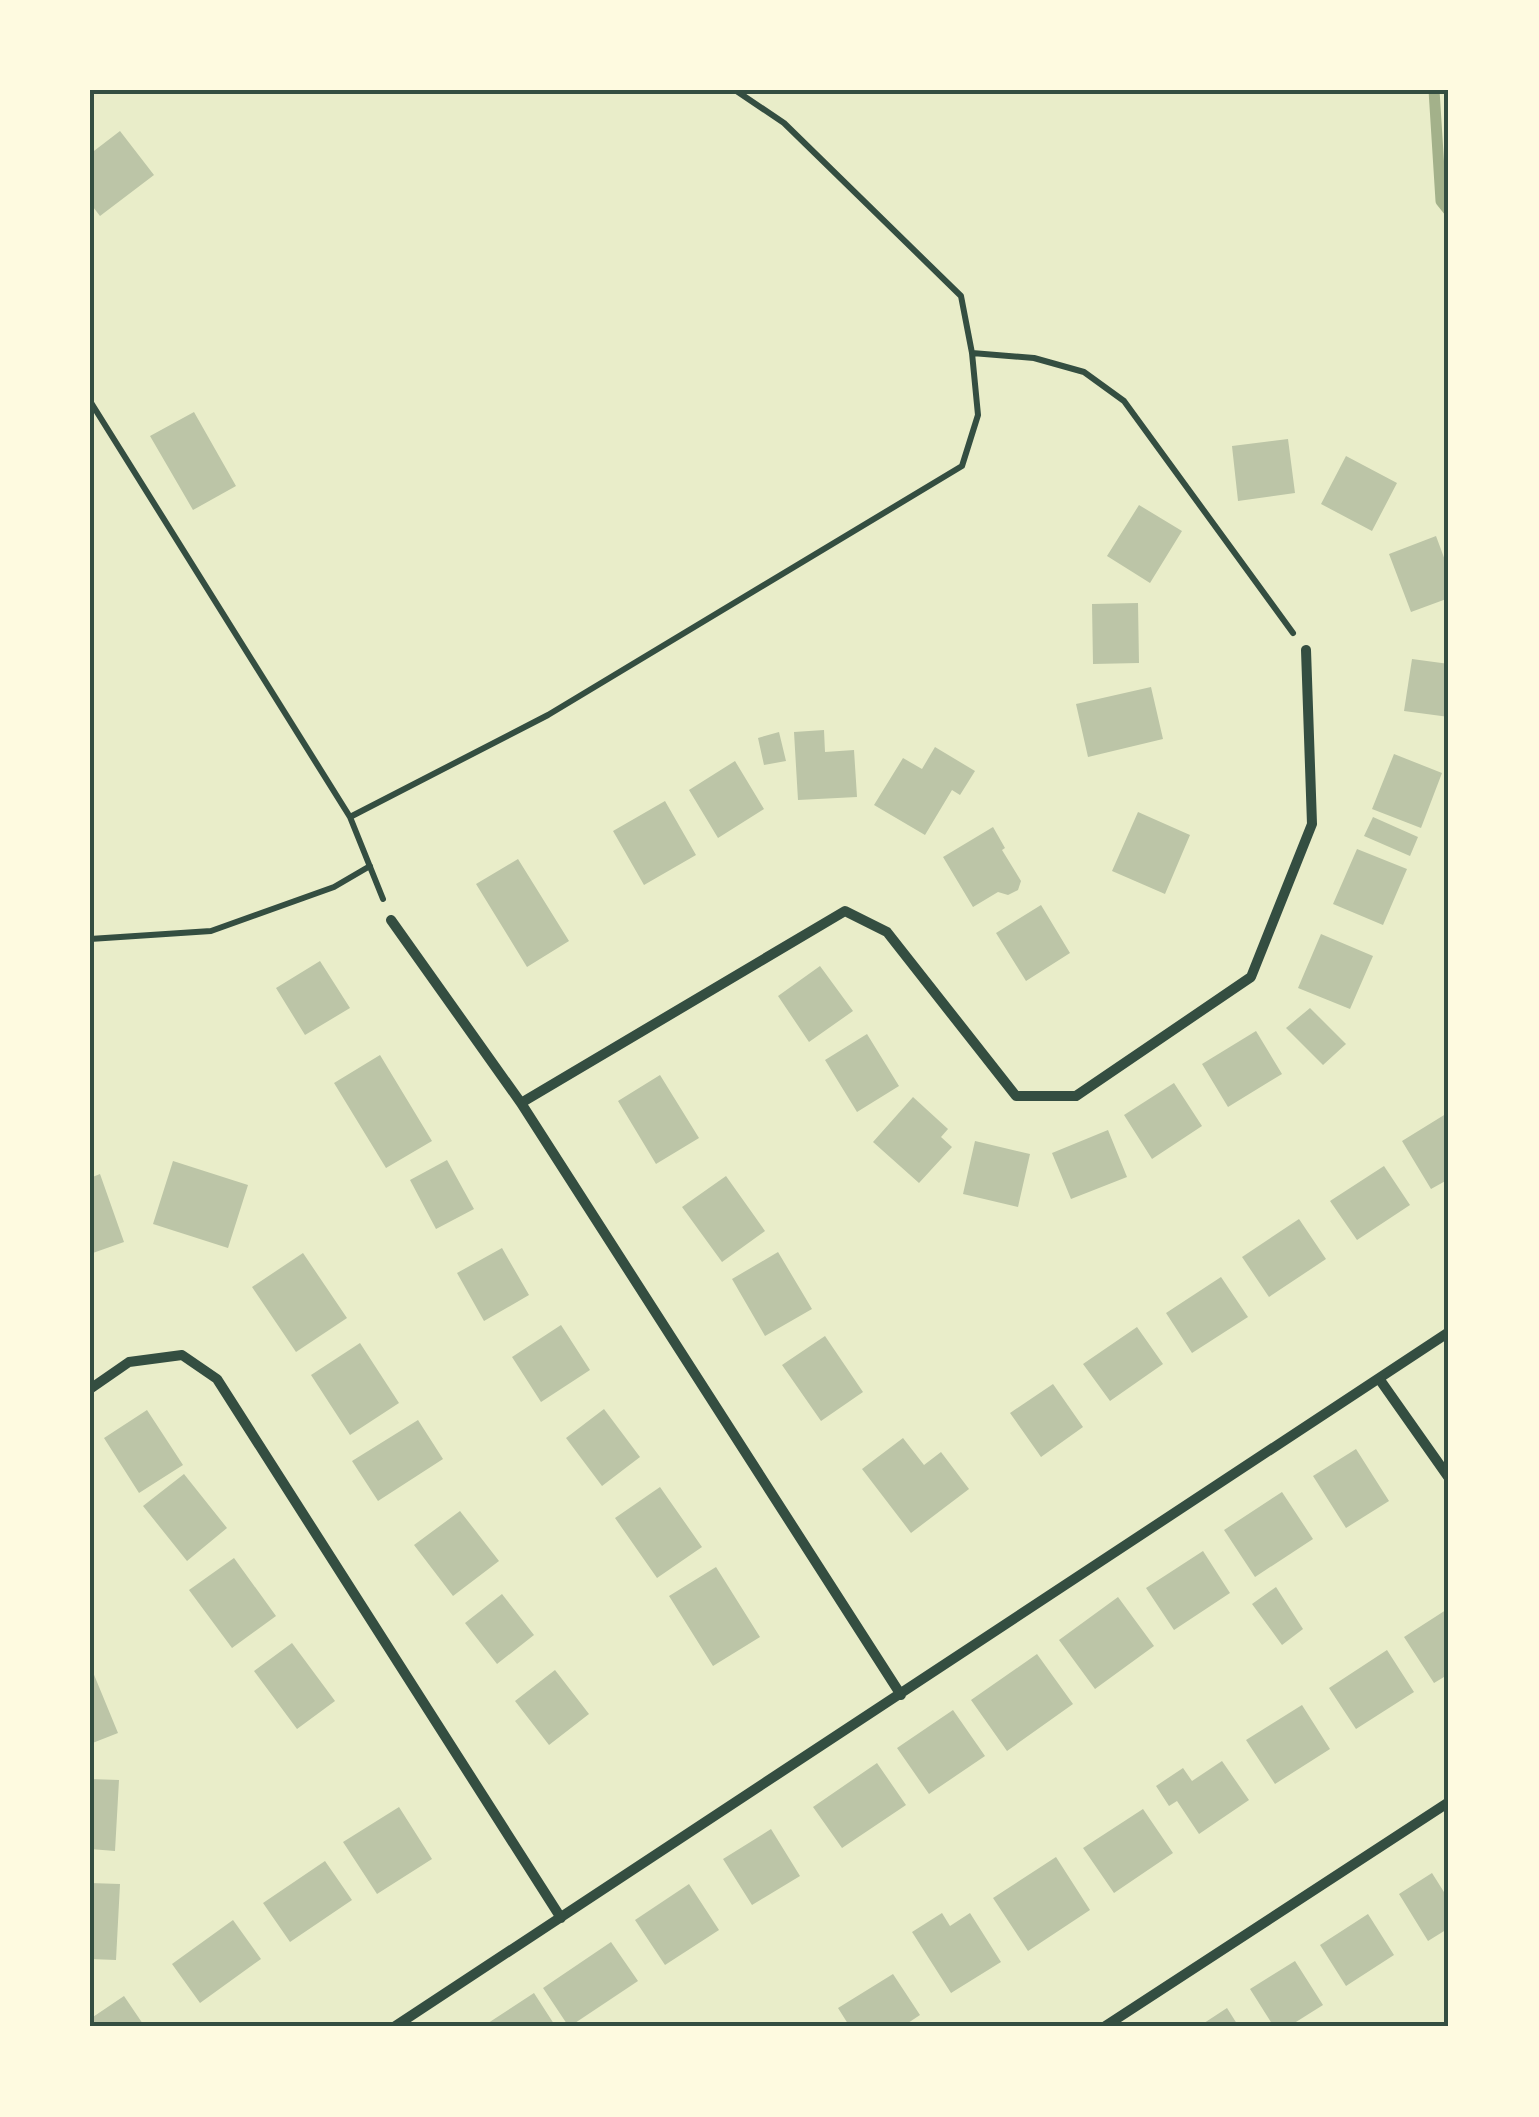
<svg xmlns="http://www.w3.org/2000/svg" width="1539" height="2117" font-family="Rubik,sans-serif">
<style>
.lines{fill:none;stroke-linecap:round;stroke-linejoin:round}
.stream{stroke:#a3b18a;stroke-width:11}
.building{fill:#bcc5a7}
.path{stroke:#344e41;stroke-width:6}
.minor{stroke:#344e41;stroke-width:10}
.neatline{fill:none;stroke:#344e41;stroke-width:4}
</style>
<rect width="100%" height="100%" fill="#e9edc9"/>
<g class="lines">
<path class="stream" d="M1434 90 1441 201 1449 211"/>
</g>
<path class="building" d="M120 131 154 175 100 216 90 203V154Z
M194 412 236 486 193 510 150 436Z
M1288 439 1295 493 1238 501 1232 446Z
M1346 456 1397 483 1372 531 1321 504Z
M1139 505 1182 531 1150 583 1107 556Z
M1436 536 1449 571V598L1411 612 1389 554Z
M1138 603 1139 663 1093 664 1092 604Z
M1412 659 1449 664V717L1404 711Z
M1151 687 1163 739 1088 757 1076 704Z
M824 730 825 752 854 750 857 797 798 800 794 732Z
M779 732 786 761 764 765 758 738Z
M935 747 975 771 960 795 952 790 925 835 874 805 903 758 922 769Z
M1394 754 1442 773 1421 828 1372 809Z
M735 761 764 809 718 838 689 790Z
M665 801 696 855 644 885 613 831Z
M1138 812 1190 835 1165 894 1112 871Z
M1373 817 1418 837 1410 856 1364 836Z
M993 827 1005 848 1002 850 1021 881 1018 890 1008 895 998 892 973 907 943 857Z
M1357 849 1407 869 1383 925 1333 904Z
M518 859 569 941 527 967 476 884Z
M1041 905 1070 953 1026 981 996 933Z
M1321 934 1373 956 1350 1009 1298 988Z
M320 961 350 1008 305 1035 276 988Z
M820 966 853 1011 809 1042 778 996Z
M1310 1008 1346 1044 1323 1065 1286 1028Z
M1256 1031 1282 1074 1228 1107 1202 1064Z
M867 1034 899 1086 857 1112 825 1060Z
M380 1055 432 1141 386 1168 334 1083Z
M660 1075 699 1138 656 1164 618 1101Z
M1174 1083 1202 1126 1152 1159 1124 1115Z
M913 1097 948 1129 941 1137 952 1147 919 1183 873 1142Z
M1449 1112V1179L1431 1189 1402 1141Z
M1108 1130 1127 1177 1071 1199 1052 1153Z
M975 1141 1030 1154 1018 1207 963 1194Z
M447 1160 474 1209 436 1229 410 1180Z
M173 1161 248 1185 228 1248 153 1224Z
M1384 1166 1410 1205 1357 1240 1330 1201Z
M100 1174 124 1242 90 1254V1178Z
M726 1176 765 1231 722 1262 682 1207Z
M1299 1219 1326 1259 1269 1297 1242 1257Z
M502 1248 529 1295 484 1321 457 1273Z
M778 1252 812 1309 765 1336 732 1279Z
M303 1253 347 1318 296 1352 252 1287Z
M1221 1277 1248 1317 1192 1353 1166 1313Z
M561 1325 590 1370 541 1402 512 1357Z
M1137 1327 1163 1364 1110 1401 1083 1364Z
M825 1336 863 1392 821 1421 782 1365Z
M360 1343 399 1403 350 1435 311 1375Z
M1053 1384 1083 1427 1041 1457 1010 1413Z
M604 1409 640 1457 602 1486 566 1438Z
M147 1410 183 1465 139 1493 104 1438Z
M418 1420 443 1459 378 1501 352 1461Z
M903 1438 924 1465 941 1452 969 1489 911 1533 862 1469Z
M1356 1449 1389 1501 1346 1528 1313 1476Z
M184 1474 227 1528 187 1561 143 1506Z
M660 1487 702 1547 657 1578 615 1518Z
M1282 1492 1313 1539 1255 1577 1224 1530Z
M460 1511 499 1561 453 1596 414 1545Z
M1203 1551 1230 1593 1174 1630 1146 1588Z
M234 1558 276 1616 232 1648 189 1590Z
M716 1567 760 1637 713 1666 669 1596Z
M1276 1587 1303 1629 1282 1645 1252 1604Z
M502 1594 534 1635 497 1664 465 1623Z
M1118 1597 1154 1646 1095 1689 1059 1640Z
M1449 1608V1674L1434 1683 1404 1637Z
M292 1643 335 1701 297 1729 254 1671Z
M1387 1650 1414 1692 1356 1729 1329 1688Z
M1037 1654 1073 1704 1007 1751 971 1700Z
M90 1665 118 1733 90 1744Z
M555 1670 589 1714 549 1745 515 1701Z
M1302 1705 1330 1749 1275 1784 1246 1740Z
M953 1710 985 1756 929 1794 897 1748Z
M1222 1761 1249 1800 1199 1834 1177 1801 1169 1806 1156 1786 1183 1768 1192 1781Z
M877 1763 906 1805 842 1848 813 1807Z
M90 1779 119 1780 115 1851 90 1849Z
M399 1807 432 1859 377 1894 343 1842Z
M1143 1809 1173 1853 1114 1893 1083 1848Z
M771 1829 800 1876 752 1905 723 1859Z
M1056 1857 1090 1910 1028 1951 993 1898Z
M325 1861 352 1900 290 1942 263 1903Z
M1432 1873 1449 1900V1928L1428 1941 1399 1894Z
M90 1883 120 1884 116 1960 90 1959Z
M689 1884 719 1930 665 1965 635 1920Z
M942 1913 950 1926 970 1913 1001 1962 951 1993 912 1932Z
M1368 1914 1394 1955 1346 1986 1320 1945Z
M233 1920 261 1959 200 2003 172 1964Z
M611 1942 638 1981 569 2027 543 1988Z
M1295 1961 1323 2005 1288 2027H1274L1250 1989Z
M893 1974 920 2015 902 2027H850L838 2008Z
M534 1993 556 2027H482Z
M124 1996 145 2027H90V2019Z
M1227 2008 1239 2027H1198Z"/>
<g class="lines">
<path class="path" d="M972 353 1034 358 1084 372 1124 401 1293 633
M90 401 350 817 383 899
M350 817 548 715 962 466 978 415 972 353 961 296 784 123 735 90
M90 939 211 931 334 887 370 866"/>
<path class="minor" d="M391 920 521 1103 901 1695
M521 1103 845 911 887 932 1016 1096H1076L1251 977 1312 824 1306 650
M1380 1380 1449 1478
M90 1389 129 1362 182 1355 217 1379 561 1918
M394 2027 1449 1332
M1104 2027 1449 1802"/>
</g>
<rect width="1539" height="2117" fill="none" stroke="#fefae0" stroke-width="185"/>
<rect x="92" y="92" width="1354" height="1932" class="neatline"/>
</svg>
